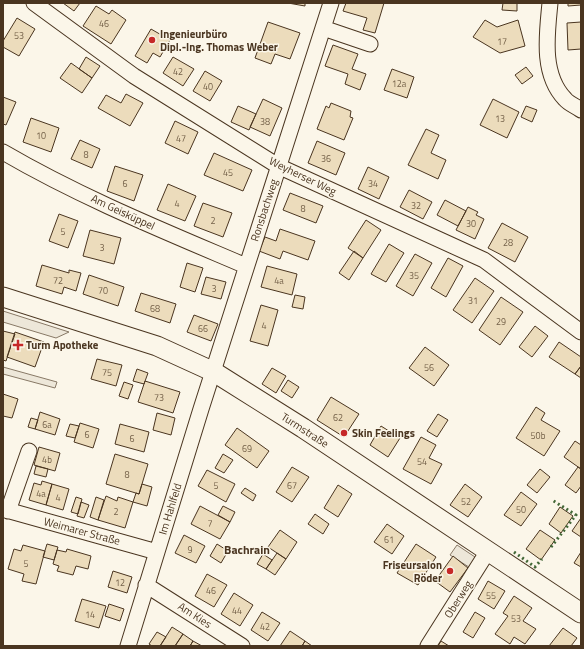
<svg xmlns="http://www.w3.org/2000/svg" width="584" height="649" font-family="'Titillium Web',sans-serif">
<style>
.parking{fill:#ede7d9;stroke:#887966}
.building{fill:#ecdcbc;stroke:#4a3520}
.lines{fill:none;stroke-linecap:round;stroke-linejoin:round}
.minor-casing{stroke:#4a3520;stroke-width:17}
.major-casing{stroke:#4a3520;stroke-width:21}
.minor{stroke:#fbf6e9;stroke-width:15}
.major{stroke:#fbf6e9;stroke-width:19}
.hedge{stroke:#436837;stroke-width:3;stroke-dasharray:2 3;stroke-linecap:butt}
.poi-dot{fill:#c62828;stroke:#fbf6e9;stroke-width:1.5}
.labels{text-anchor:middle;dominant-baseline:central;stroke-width:3;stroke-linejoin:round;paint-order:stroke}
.number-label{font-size:9px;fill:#725f47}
.poi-label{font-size:11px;font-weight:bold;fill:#4a3520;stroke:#fbf6e9;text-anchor:start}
.street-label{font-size:11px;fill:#4a3520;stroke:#fbf6e9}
.neighbourhood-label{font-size:12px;font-weight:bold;fill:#4a3520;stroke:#fbf6e9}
</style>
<rect width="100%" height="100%" fill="#fbf6e9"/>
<path class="parking" d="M3 311 69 332 56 338 3 322Z
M3 367 57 382 55 388 3 374Z
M457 545 478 559 472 569 450 555Z"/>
<path class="building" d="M63 3H80L74 11Z
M288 3H305V6Z
M346 3H384L375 33 363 30 367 18 343 11Z
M503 3H517V11L502 10Z
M568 3H581V5L568 6Z
M96 6 109 14 112 10 126 20 111 44 83 26Z
M17 18 35 29 19 56 3 47V41Z
M485 20 497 27 518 20 525 46 500 53 473 37Z
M268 22 300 33 290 59 275 54 271 64 255 58Z
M581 22V49L568 50 567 23Z
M151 29 170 40 160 57 153 53 147 63 135 56Z
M333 45 358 54 352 69 366 74 360 90 345 84 348 74 325 66Z
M86 57 100 66 92 78 79 69Z
M173 57 194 69 183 86 163 73Z
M71 63 92 78 82 93 60 78Z
M526 67 533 76 522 84 515 75Z
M392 69 414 77 407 98 384 90Z
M205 71 222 81 210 101 193 91Z
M126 94 143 103 130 126 98 108 106 95 121 103Z
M3 97 16 102 6 125 3 124Z
M263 99 282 108 270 136 250 127Z
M493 99 519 112 507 138 480 125Z
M331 103 351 111 350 117 353 118 344 140 317 129 326 106 329 108Z
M238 106 256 114 249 130 231 122Z
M526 106 537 110 532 122 521 117Z
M31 118 59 128 51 152 23 142Z
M175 121 198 132 188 154 165 143Z
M426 129 439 135 431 153 446 160 438 179 408 165Z
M80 140 100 149 92 168 71 159Z
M317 141 345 153 336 175 308 163Z
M214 153 252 170 243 191 204 175Z
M115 166 143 175 134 201 107 191Z
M368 167 389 177 379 199 358 189Z
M168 184 196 196 185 221 157 210Z
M409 190 432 202 423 219 400 207Z
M290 193 323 206 316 223 283 210Z
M445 200 466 211 458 226 437 215Z
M203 203 232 213 223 237 194 226Z
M468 207 478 212 476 215 484 219 475 239 456 230Z
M59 214 78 221 68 248 49 241Z
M366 220 381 230 363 258 348 248Z
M502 223 528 237 515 262 488 248Z
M280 229 315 241 308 260 283 251 280 259 259 251 265 237 276 241Z
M90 230 121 238 114 264 83 256Z
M389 244 404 253 386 282 371 274Z
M354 251 363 258 349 280 339 273Z
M415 254 432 263 413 296 396 286Z
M448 258 463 266 446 297 431 288Z
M187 263 203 268 195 292 180 287Z
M42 265 69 273V270L81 273 76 291 64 287 62 294 36 286Z
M267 266 297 274 292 295 261 287Z
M89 275 124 287 118 306 83 294Z
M206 277 226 282 221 299 201 294Z
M475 278 494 291 472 323 453 310Z
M141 293 176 304 170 323 135 311Z
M295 295 305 297 303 309 292 307Z
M501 297 523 312 500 345 479 330Z
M261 305 278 310 268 346 250 341Z
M194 315 218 324 211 341 187 332Z
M535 326 548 336 532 357 519 347Z
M3 331 15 334 6 361 3 360Z
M15 332 44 342 35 367 7 357Z
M559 342 581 357V366L575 374 549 357Z
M425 347 449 365 434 386 409 368Z
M97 359 122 365 116 386 91 379Z
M581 366V378L575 374Z
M272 368 286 376 276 393 262 384Z
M137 369 148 373 144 384 133 381Z
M288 380 299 387 292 398 281 391Z
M145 381 180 392 173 413 138 402Z
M124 382 133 385 128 399 119 396Z
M3 394 18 399 12 418 3 416Z
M331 397 359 414 344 437 317 420Z
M536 407 545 413 541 420 560 431 544 456 516 438Z
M40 412 60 419 55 435 35 429Z
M157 413 175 418 171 435 153 430Z
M438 414 448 420 437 437 427 431Z
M31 418 38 420 35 429 28 427Z
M80 423 99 429 93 448 74 442Z
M70 424 79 426 75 438 66 436Z
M120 424 149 432 144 452 115 444Z
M381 426 400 438 388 457 370 445Z
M237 428 269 451 257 468 225 445Z
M421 437 436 445 429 458 442 464 431 484 403 469Z
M575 441 581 445V469L564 457Z
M39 447 60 453 55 471 34 465Z
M115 454 148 464 139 494 106 484Z
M223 454 233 460 224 473 215 468Z
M36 466 48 469 46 477 34 474Z
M292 467 309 477 292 502 276 492Z
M578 467 581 469V486L576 493 565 485Z
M540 469 550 477 537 493 527 485Z
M207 470 235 484 226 502 198 486Z
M42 481 52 484 46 505 29 500 34 483 41 485Z
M52 484 69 489 63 510 46 505Z
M142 484 152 487 147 506 133 502 136 493 139 494Z
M465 484 482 497 468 517 450 505Z
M338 485 352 494 338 517 324 508Z
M245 488 256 495 253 501 241 493Z
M521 492 537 504 521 526 504 515Z
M106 496 117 501 118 497 133 502 125 528 98 520Z
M76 497 82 499 78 514 71 512Z
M96 497 104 500 98 520 90 517Z
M81 502 89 505 84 518 77 516Z
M200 506 230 522 220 539 191 524Z
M223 506 235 512 230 522 218 515Z
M560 507 573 516 561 533 549 524Z
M315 514 329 524 323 534 308 524Z
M581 518V537L572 531Z
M387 524 404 536 392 554 374 542Z
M280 530 297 542 286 559 268 547Z
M540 530 555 540 541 560 526 549Z
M184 535 205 546 196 563 175 553Z
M47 544 58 547 54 560 43 557Z
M217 544 228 551 221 563 210 556Z
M416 544 436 557 418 585 397 573Z
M23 545 45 551 36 584 22 581 24 574 8 569 14 549 21 551Z
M67 549 91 556 88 569 76 566 73 575 57 571 59 566 53 564 57 550 66 552Z
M581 552V567L574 563Z
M277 553 286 559 275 575 266 569Z
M263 554 272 560 266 569 257 564Z
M453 556 468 568 450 592 435 581Z
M113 571 132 577 127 593 108 587Z
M207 574 227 585 214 607 195 596Z
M488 581 505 591 494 609 478 599Z
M234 593 253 605 240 626 221 614Z
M514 596 532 608 523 621 536 629 525 644 514 637 510 644 495 634 508 616 503 613Z
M82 599 106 606 99 628 75 621Z
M109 604 124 609 120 621 105 616Z
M262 612 280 623 268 641 251 630Z
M475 612 485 618 473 638 463 632Z
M172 627 183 634 175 646H160Z
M563 628 577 638 571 646H549Z
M290 631 305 641 302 646H280Z
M157 632 166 637 160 646H152L149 644Z
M183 634 193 641 190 646H175Z
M193 641 202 646H190Z
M305 641 312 646H302Z
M441 641 449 646H438Z"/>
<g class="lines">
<g class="minor-casing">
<path id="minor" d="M34 3 134 76 278 166 484 260 581 332
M550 3C547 34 541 74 565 99 569 104 576 106 581 110
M323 28 370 44
M3 152C80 197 164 231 246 266
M3 509 157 552
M8 511 29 451
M146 585 242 646
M128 646 201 409 331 3
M428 646 488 551"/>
</g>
<g class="major-casing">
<path id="major" d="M3 297 157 346 214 372 303 428 581 613"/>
</g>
<use href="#minor" class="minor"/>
<use href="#major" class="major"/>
<path class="hedge" d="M551 547 576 515 552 500
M514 552 535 567 542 559"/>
</g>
<g class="poi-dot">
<circle cx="152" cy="40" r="4"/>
<path d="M16 339h4v4h4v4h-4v4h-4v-4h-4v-4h4z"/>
<circle cx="344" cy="433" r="4"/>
<circle cx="450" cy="571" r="4"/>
</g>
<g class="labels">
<g class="number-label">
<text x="104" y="23">46</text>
<text x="19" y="35">53</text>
<text x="502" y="41">17</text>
<text x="178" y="71">42</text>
<text x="399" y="83">12a</text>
<text x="208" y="86">40</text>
<text x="500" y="118">13</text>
<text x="265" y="121">38</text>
<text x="41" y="135">10</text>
<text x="181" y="138">47</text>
<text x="86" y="154">8</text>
<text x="326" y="158">36</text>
<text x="228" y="172">45</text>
<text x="125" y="183">6</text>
<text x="373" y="183">34</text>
<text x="177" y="203">4</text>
<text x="416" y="205">32</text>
<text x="303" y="208">8</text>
<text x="213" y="220">2</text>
<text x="471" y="223">30</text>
<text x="63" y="231">5</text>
<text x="508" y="242">28</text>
<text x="102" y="247">3</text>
<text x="414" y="275">35</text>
<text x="58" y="280">72</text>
<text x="279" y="280">4a</text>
<text x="214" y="288">3</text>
<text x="103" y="290">70</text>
<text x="473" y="300">31</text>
<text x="155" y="308">68</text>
<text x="501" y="321">29</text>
<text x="264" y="325">4</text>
<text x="203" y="328">66</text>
<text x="429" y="367">56</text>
<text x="107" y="372">75</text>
<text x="159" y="397">73</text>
<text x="338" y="417">62</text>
<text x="47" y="424">6a</text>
<text x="87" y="434">6</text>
<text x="538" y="435">50b</text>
<text x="132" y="438">6</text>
<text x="247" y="448">69</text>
<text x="47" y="459">4b</text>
<text x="422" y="461">54</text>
<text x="127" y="474">8</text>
<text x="216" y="485">5</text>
<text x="292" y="485">67</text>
<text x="41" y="493">4a</text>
<text x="58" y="497">4</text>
<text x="466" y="501">52</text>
<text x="521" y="509">50</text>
<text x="116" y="511">2</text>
<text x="210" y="523">7</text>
<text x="389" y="539">61</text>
<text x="190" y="549">9</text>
<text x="26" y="563">5</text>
<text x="120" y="582">12</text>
<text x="211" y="590">46</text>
<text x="491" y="595">55</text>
<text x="237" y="610">44</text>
<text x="90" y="614">14</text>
<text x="516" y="618">53</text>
<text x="265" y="626">42</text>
</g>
<g class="poi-label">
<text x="160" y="34">Ingenieurbüro<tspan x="160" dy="13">Dipl.-Ing. Thomas Weber</tspan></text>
<text x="26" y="345">Turm Apotheke</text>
<text x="352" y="433">Skin Feelings</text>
<text x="442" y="565" text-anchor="end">Friseursalon<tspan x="442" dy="13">Röder</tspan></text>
</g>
<g class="street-label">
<text transform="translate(303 176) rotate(26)">Weyherser Weg</text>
<text transform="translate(264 210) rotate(-72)">Ronsbachweg</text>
<text transform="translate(123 212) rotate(25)">Am Geisküppel</text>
<text transform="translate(305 430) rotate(33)">Turmstraße</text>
<text transform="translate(170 509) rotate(-73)">Im Hahlfeld</text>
<text transform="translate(82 531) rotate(15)">Weimarer Straße</text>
<text transform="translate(458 599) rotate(-58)">Oberweg</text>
<text transform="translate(195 615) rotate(33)">Am Kies</text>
</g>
<g class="neighbourhood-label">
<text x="247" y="549">Bachrain</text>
</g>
</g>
<rect width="584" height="649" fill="none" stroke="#4a3520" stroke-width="8"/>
</svg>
